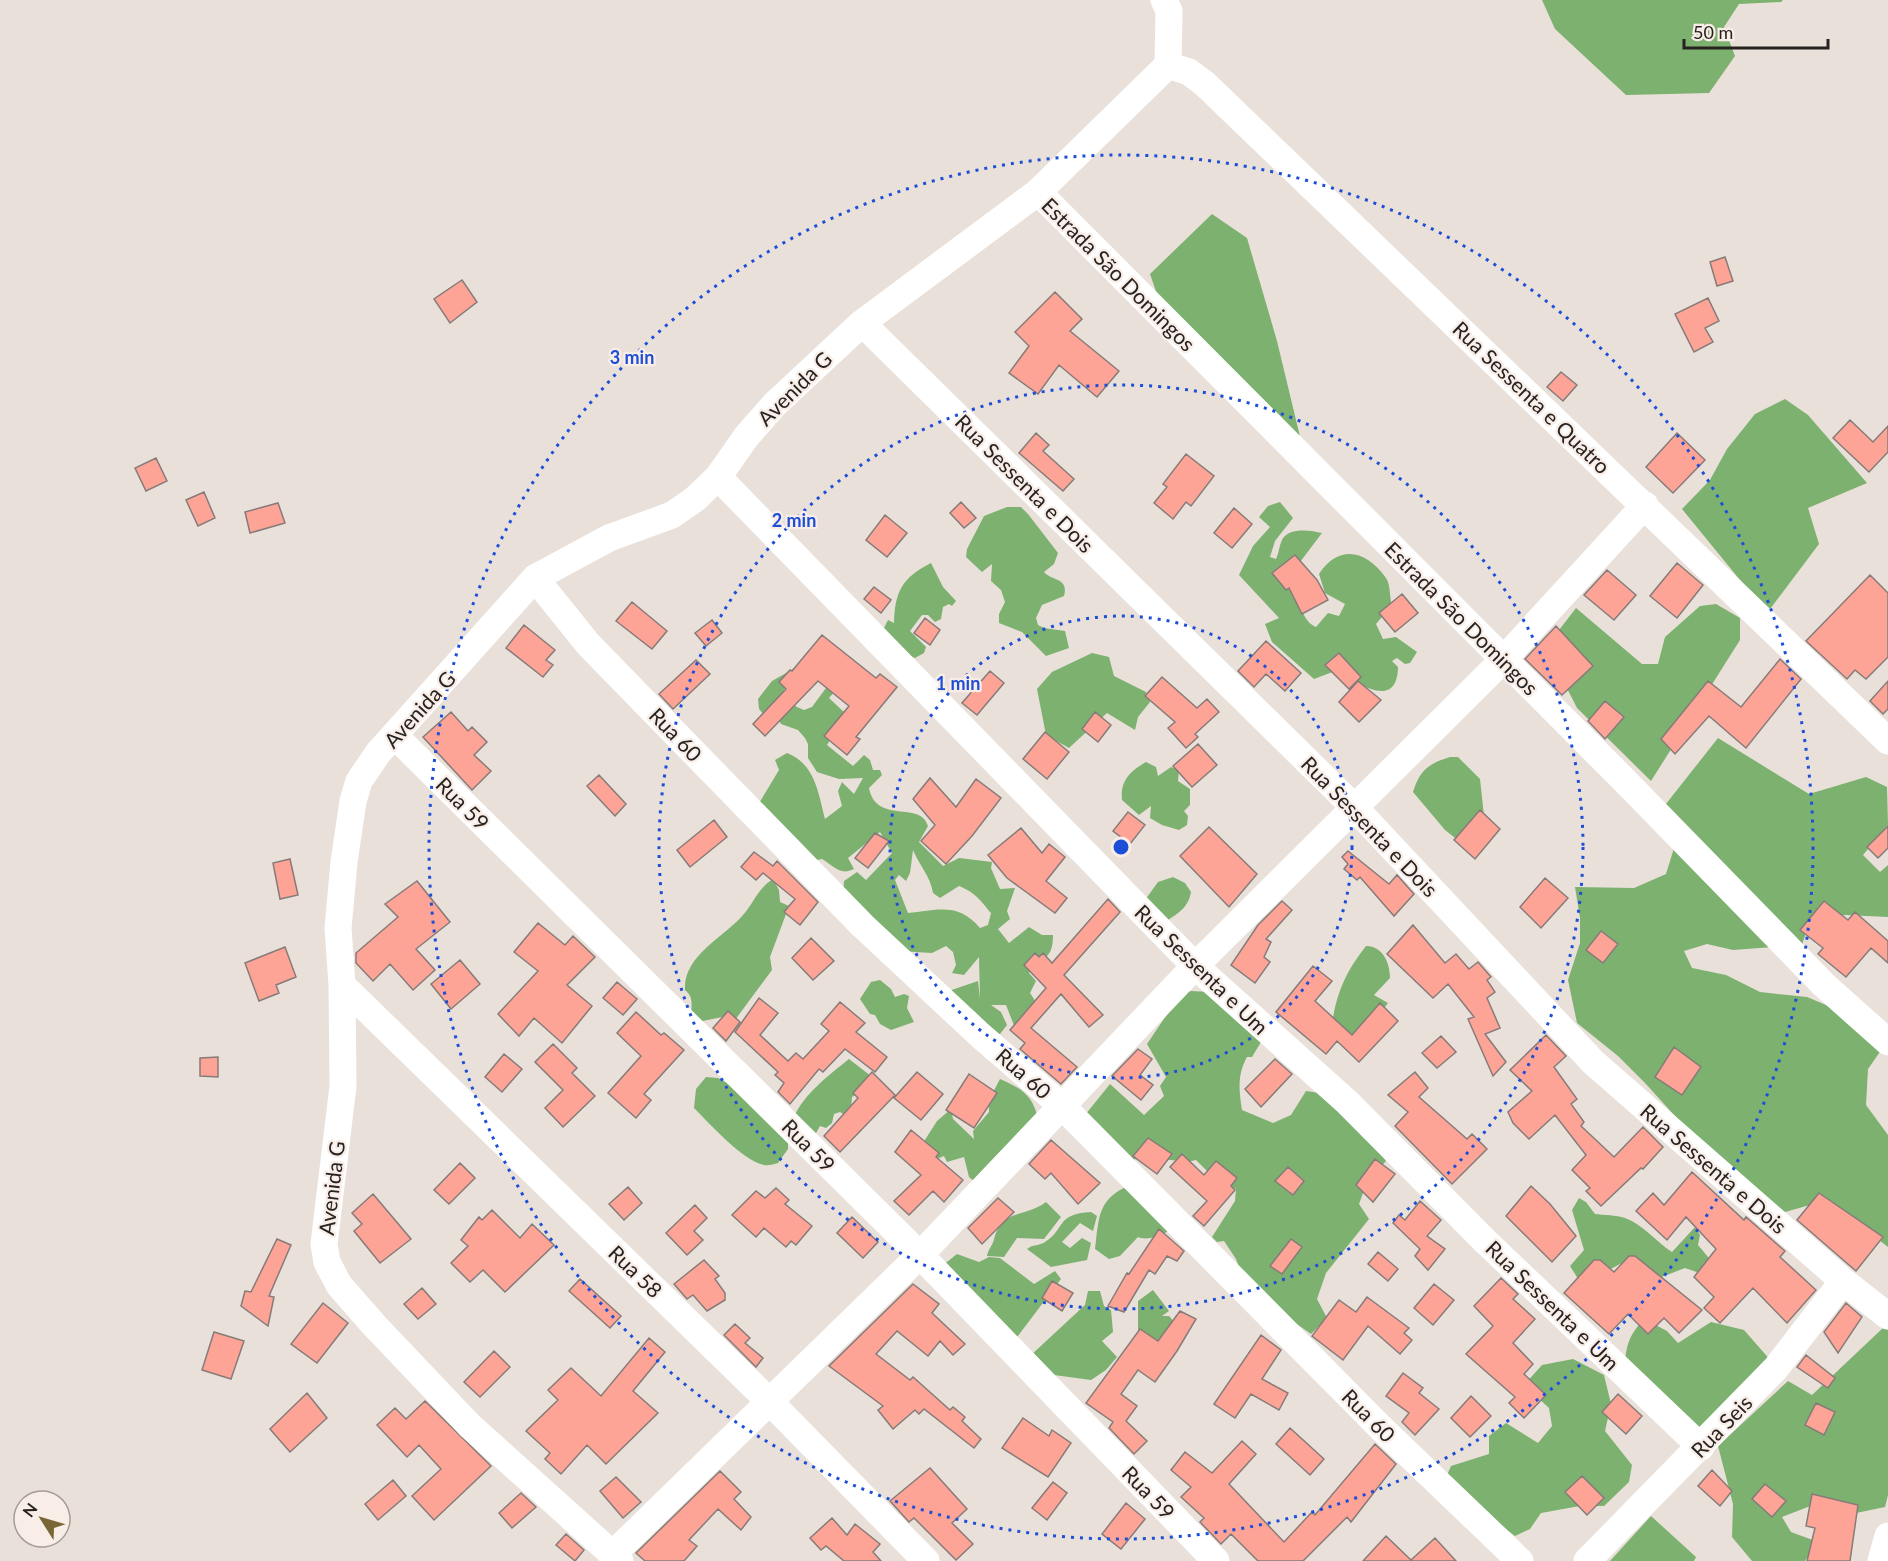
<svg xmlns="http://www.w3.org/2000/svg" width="1888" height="1561" font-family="Lato,sans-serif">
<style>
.forest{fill:#7cb16f;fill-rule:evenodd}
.building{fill:#fda496;stroke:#867b79;stroke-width:1.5}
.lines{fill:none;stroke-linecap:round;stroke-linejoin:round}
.minor{stroke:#fff;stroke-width:27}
.ring{fill:none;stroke:#1d4ed8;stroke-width:3;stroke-dasharray:3 6}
.labels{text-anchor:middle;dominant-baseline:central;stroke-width:4.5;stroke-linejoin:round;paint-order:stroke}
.street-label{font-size:21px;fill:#262220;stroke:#f8ede7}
.centre{fill:#1d4ed8;stroke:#f8ede7;stroke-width:3}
.ring-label{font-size:18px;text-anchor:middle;font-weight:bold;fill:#1d4ed8;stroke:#f8ede7;stroke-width:4.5;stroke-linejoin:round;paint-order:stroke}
</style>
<rect width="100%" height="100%" fill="#eae0da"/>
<path class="forest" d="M1542 0H1783L1781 2 1739 4 1724 27 1735 56 1709 93 1626 95 1555 29Z
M1212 214 1247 238 1277 341 1302 445 1161 306 1150 274Z
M1785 399 1808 415 1867 483 1808 508 1819 544 1767 613 1682 509 1710 480 1727 449 1755 414Z
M1280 502 1293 518 1275 541 1270 557 1276 559C1279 553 1279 546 1282 540 1288 527 1311 530 1322 533L1294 570 1281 581 1282 586 1297 592C1301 605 1302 621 1316 627L1328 613 1339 616 1345 604 1325 593 1319 574C1339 544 1366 550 1386 578 1391 586 1389 596 1392 605L1376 624 1383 639 1396 637 1417 652 1410 663 1405 664 1397 658 1392 661 1398 667C1397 712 1357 682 1335 671L1314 679 1272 642 1265 624 1279 618 1239 575 1253 546 1270 527 1259 517 1268 506Z
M1007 507H1021L1028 514 1058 553 1054 564 1044 572C1051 581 1069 577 1064 596L1042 605 1036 618 1038 625 1044 628 1065 631 1069 648 1046 656 1022 632 999 623V614L1005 602 1001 590 991 581 992 564 982 572 966 557 967 549 984 516Z
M931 563 943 587 956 601 952 606 949 604 943 607 941 619 935 622 928 615H922L910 631 926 647 924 653 915 658 906 654 883 630 888 620 894 623C895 591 902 578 931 563Z
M1716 604 1740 618V640L1651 781 1577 708 1546 647 1576 608 1642 664H1658L1665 637 1700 606Z
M1092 653 1109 657 1114 676 1146 692 1150 702 1138 717 1135 730 1107 713 1069 748 1046 735 1037 689 1052 672Z
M795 668 782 694 797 707 804 710 812 707 837 673 845 680 829 698 846 714 827 745 853 766 864 755 870 760 873 770H880L882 775 869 788C876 825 921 800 928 826L919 842 943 866 959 858 992 862 991 868 1000 889 1015 888 1007 911 1010 919 998 929 1009 943 1029 927 1042 935H1053C1053 965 1038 954 1029 973L1036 981 1030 993 1036 1002 1015 1028 1006 1005H991L1001 1012 1007 1025 1000 1034 988 1036 937 995 978 981 980 999 979 957 964 975 952 973 956 965 953 952 946 946 932 953 899 951 843 897 844 881 857 872 866 880 892 853 880 832 848 858 854 869C840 876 834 866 822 859L807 862 758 805 779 770 775 760 787 753C815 764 818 792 825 819L842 806 838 791 842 782 854 794 863 778 839 779 817 772 808 758V744L805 738 798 730 781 724 778 718 768 720 759 709 758 699 772 681ZM913 850C920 867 930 875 933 893L940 898 959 886C976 893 980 900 991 913L988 925 980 928C958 902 939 910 908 913L895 880 899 875 906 881 910 873Z
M1718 738 1809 794 1866 777 1887 787 1888 825 1863 855 1880 872 1888 865V917L1845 915 1809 923 1802 945 1733 950 1707 944 1684 951 1692 968 1726 975 1760 992 1807 997 1826 1005 1884 1046 1868 1069 1866 1105 1888 1135V1247L1857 1223 1817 1203 1785 1212 1713 1158 1645 1083 1618 1056 1577 1023 1568 980 1580 943V918L1575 887 1634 888 1666 874 1674 848 1662 809Z
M1450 757H1458L1480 779 1485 825 1459 841 1445 830 1413 792C1420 770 1428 764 1450 757Z
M1146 762 1156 767 1158 776 1171 767 1179 770 1178 781 1190 789V805L1184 811 1188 816 1187 825 1179 830 1162 825 1150 818 1151 806 1139 815 1122 800C1120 781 1130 771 1146 762Z
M1173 877 1185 883 1191 892C1189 906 1179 913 1168 920L1145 900 1158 882Z
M773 879 779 890 780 902 789 906 770 957 772 970 732 1024 727 1016 693 1023C688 1010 697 1000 685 990 683 956 723 938 743 915 754 903 757 889 773 879Z
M1366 946C1383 946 1390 963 1390 978L1374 995 1388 1003 1359 1042 1332 1024C1336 994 1346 971 1366 946Z
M880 980 891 989 895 997 904 994 909 996 907 1008 914 1022 891 1030 880 1024 875 1015 870 1014 860 999 871 982Z
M1191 991 1211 992 1261 1042 1252 1057H1247C1237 1075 1239 1091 1242 1110L1273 1123 1291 1115 1306 1091 1333 1095 1377 1146 1386 1161 1367 1182 1359 1204 1369 1219 1326 1273 1317 1299 1327 1318 1311 1334 1247 1289 1236 1259 1224 1241 1217 1242 1212 1237 1235 1201 1236 1189 1217 1181 1196 1160 1187 1162 1138 1156 1131 1163 1085 1115 1110 1084 1144 1115 1164 1096 1160 1086 1166 1077 1147 1044 1180 995Z
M849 1059 871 1076 865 1089 852 1097 851 1108 843 1114 840 1112 834 1114 832 1123 826 1128 820 1126 815 1135 794 1117C804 1094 829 1075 849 1059Z
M706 1077 718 1078 729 1084 788 1134V1149L778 1163C774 1164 768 1166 764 1165 743 1161 709 1123 694 1108L696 1089Z
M1000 1079C1021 1088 1033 1095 1038 1119L976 1183 969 1177 964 1157 947 1162 944 1156 935 1160 923 1143 937 1121 951 1109 953 1119 974 1139 973 1131 989 1112V1100Z
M1130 1185 1169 1230C1163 1236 1145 1241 1138 1237L1120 1256 1109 1259 1095 1249C1099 1218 1097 1199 1130 1185Z
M1579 1198 1586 1202 1595 1214C1604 1215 1616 1215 1625 1218 1644 1225 1655 1241 1672 1252L1695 1227 1700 1235 1698 1245 1713 1263 1705 1275 1685 1268 1659 1278 1633 1257 1596 1277 1580 1282 1570 1266 1584 1250 1572 1210Z
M1046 1202 1061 1217 1044 1239 1017 1238 1004 1257 987 1256C988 1249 993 1245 994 1239 1003 1208 1025 1218 1046 1202Z
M1091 1212 1097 1216 1093 1231 1080 1223 1062 1242 1070 1248 1082 1238 1091 1243 1087 1260 1051 1267 1027 1249C1033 1244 1039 1246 1045 1242 1066 1229 1055 1214 1091 1212Z
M957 1254 979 1262 989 1257 1000 1258 1034 1284 1055 1271 1061 1279 1011 1345 943 1265Z
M1153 1290 1169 1311 1162 1316H1169L1178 1326 1156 1344 1138 1334V1301Z
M1088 1291H1100L1104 1306 1111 1310 1113 1332 1102 1341 1117 1357 1106 1370 1091 1380 1054 1375 1030 1356 1085 1305Z
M1644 1319 1667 1331 1678 1343 1711 1322 1744 1330 1772 1362 1697 1432 1625 1371C1625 1348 1628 1336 1644 1319Z
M1884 1327 1888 1330V1495L1885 1507 1837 1517 1818 1503 1782 1517 1791 1532 1818 1542 1805 1561H1752L1732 1537 1733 1504 1718 1446 1788 1381 1812 1395Z
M1573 1359 1604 1375 1611 1404 1605 1431 1632 1465 1629 1482 1604 1506H1580L1541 1513 1530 1529 1515 1536 1444 1482 1451 1466 1489 1454V1436L1506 1423 1538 1443 1552 1426 1549 1408 1524 1385 1542 1365Z
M1651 1516 1696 1557 1694 1561H1610Z"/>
<path class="building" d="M1725 257 1733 281 1717 286 1710 262Z
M462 280 477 302 450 323 434 299Z
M1055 292 1082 319 1070 331 1119 371 1097 397 1059 365 1038 394 1009 373 1029 346 1015 332Z
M1708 298 1719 321 1705 328 1713 342 1694 352 1675 314Z
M1561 372 1577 385 1563 401 1547 387Z
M1850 420 1873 442 1888 426V452L1869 472 1833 438Z
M1036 433 1049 445 1043 451 1074 479 1063 491 1019 453Z
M1677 433 1705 460 1673 493 1646 467Z
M1186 454 1214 476 1191 506 1186 502 1173 519 1154 503 1167 487 1163 484Z
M156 458 167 481 146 491 135 468Z
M204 492 215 518 198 526 186 500Z
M961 502 976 518 964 528 950 513Z
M278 503 285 523 250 533 245 512Z
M1234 508 1252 524 1232 548 1214 533Z
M885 515 907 533 887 557 866 540Z
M1295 555 1317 580 1328 600 1302 614 1289 588 1286 590 1272 573Z
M1677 563 1703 585 1677 618 1650 596Z
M1607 570 1636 595 1614 620 1584 595Z
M1870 575 1888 593V657L1866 679 1855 670 1847 679 1806 641Z
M874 587 891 600 881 613 864 599Z
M1402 594 1418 613 1395 632 1379 613Z
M632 602 667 631 652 649 616 621Z
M925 618 940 630 930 645 914 633Z
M712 620 722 633 706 646 695 633Z
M524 625 555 650 546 660 553 665 543 677 506 648Z
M1556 626 1593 666 1562 695 1525 659Z
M822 635 876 678 880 674 897 687 856 737 860 739 847 755 824 736 849 706 818 681 765 736 753 724 786 689 779 682 790 670 792 671Z
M1266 641 1301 673 1285 691 1266 674 1254 687 1238 671Z
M1339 653 1361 677 1349 689 1325 665Z
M1780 659 1801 679 1746 748 1709 716 1675 754 1661 739 1708 681 1741 707Z
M696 660 710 674 673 709 659 694Z
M990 671 1004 683 977 715 962 703Z
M1162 677 1197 708 1207 699 1219 712 1195 734 1198 737 1186 748 1168 728 1175 722 1145 696Z
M1358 681 1381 700 1359 722 1339 702Z
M1888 681V709L1883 714 1870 701Z
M1605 701 1624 717 1605 739 1588 721Z
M451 712 468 731 472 727 487 742 474 755 491 771 472 790 423 737Z
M1095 712 1111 725 1098 742 1082 729Z
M1045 732 1069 752 1047 779 1023 759Z
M1198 744 1217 765 1192 787 1173 766Z
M599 775 626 804 615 816 587 786Z
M930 778 956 807 976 779 1001 798 972 836 946 864 921 841 935 825 913 799Z
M1480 810 1500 829 1475 859 1454 840Z
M1128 812 1145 825 1130 844 1113 831Z
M714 820 727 837 690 867 677 850Z
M1888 826V848L1878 858 1867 847Z
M1209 827 1257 874 1229 907 1180 856Z
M1021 828 1042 853 1049 844 1065 857 1046 881 1067 898 1055 913 1007 878 988 855Z
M875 833 889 841 868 868 855 858Z
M1348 851 1389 884 1397 875 1414 894 1394 916 1360 877 1357 880 1344 869 1348 864 1342 857Z
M754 852 773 866 777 861 818 902 800 925 784 912 795 899 763 873 756 880 741 867Z
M290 859 298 895 280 899 273 863Z
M1545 878 1568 898 1541 928 1520 907Z
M417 881 450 922 416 949 435 970 413 990 390 964 373 981 356 963V953L398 917 385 904Z
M1108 899 1120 912 1064 975 1103 1015 1089 1027 1061 994 1031 1028 1077 1067 1061 1084 1020 1049 1025 1043 1010 1030 1046 988 1024 965 1035 953 1039 957 1043 953 1052 963Z
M1282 901 1292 910 1266 939 1271 942 1264 957 1270 962 1255 983 1231 965 1258 925Z
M1824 901 1848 920 1855 912 1888 941V963L1871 948 1846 977 1818 954 1823 948 1800 930Z
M538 923 565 945 573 936 595 957 567 985 592 1006 562 1043 534 1018 519 1036 498 1014 538 971 514 952Z
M1413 925 1445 963 1456 954 1469 969 1478 962 1491 977 1487 980 1495 992 1487 998 1500 1028 1485 1034 1506 1062 1493 1076 1468 1019 1474 1017 1448 984 1433 998 1387 954Z
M1601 931 1618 944 1603 963 1586 950Z
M811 938 834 961 813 980 792 958Z
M285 947 296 977 276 985 279 993 259 1001 245 963Z
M460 960 480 984 451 1009 431 984Z
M1313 966 1332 981 1315 1001 1352 1035 1380 1003 1398 1021 1359 1062 1337 1041 1326 1054 1276 1012Z
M617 982 637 999 623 1015 603 998Z
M759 998 778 1013 760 1035 788 1061 796 1053 803 1059 829 1031 821 1024 840 1002 865 1023 856 1032 887 1057 875 1072 845 1049 823 1072 819 1069 790 1104 778 1092 784 1083 775 1075 778 1072 735 1032Z
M728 1011 740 1022 726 1041 713 1028Z
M636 1012 661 1035 664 1033 684 1050 644 1094 651 1100 636 1118 608 1093 641 1056 617 1033Z
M1546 1035 1566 1056 1554 1067 1577 1099 1571 1104 1584 1122 1581 1126 1614 1157 1643 1127 1663 1147 1643 1169 1641 1168 1601 1206 1586 1191 1590 1188 1572 1170 1586 1155 1555 1115 1529 1139 1513 1123 1508 1112 1532 1091 1510 1070Z
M1441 1036 1456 1052 1437 1068 1422 1053Z
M553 1044 577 1068 572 1073 595 1096 563 1127 545 1108 563 1090 535 1062Z
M1674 1047 1701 1067 1682 1095 1655 1077Z
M1138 1049 1152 1059 1140 1075 1153 1085 1141 1100 1112 1076Z
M504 1054 522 1069 502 1092 485 1077Z
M218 1057V1077L200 1076V1058Z
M1275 1059 1292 1074 1261 1107 1245 1089Z
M872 1072 895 1095 840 1152 824 1136 858 1098 853 1093Z
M917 1072 943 1094 921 1120 894 1098Z
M1415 1072 1428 1088 1419 1097 1467 1139 1472 1134 1487 1149 1452 1184 1395 1126 1408 1112 1388 1095Z
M969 1074 997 1093 974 1128 946 1110Z
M911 1130 939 1153 936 1157 963 1180 944 1202 933 1191 909 1215 894 1201 921 1175 895 1152Z
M1148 1138 1172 1154 1157 1174 1133 1156Z
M1051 1140 1100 1183 1078 1204 1051 1173 1045 1179 1029 1164Z
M1182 1154 1204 1175 1216 1161 1237 1178 1231 1186 1235 1190 1204 1226 1193 1216 1207 1201 1170 1167Z
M1375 1159 1395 1174 1373 1202 1356 1185Z
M460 1163 475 1178 449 1204 434 1190Z
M1288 1167 1304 1181 1293 1195 1275 1181Z
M1692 1172 1744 1220 1746 1217 1785 1251 1780 1257 1816 1290 1787 1323 1753 1288 1720 1323 1704 1308 1714 1297 1694 1277 1716 1249 1686 1217 1667 1240 1636 1211 1653 1193 1664 1205Z
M1531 1186 1550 1204 1576 1236 1552 1262 1506 1216Z
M628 1187 642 1203 624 1220 609 1204Z
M776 1188 789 1200 785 1204 812 1226 796 1245 791 1241 786 1247 764 1228 756 1237 732 1215 756 1191 765 1198Z
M1819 1193 1883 1237 1856 1271 1797 1220Z
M373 1194 411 1239 380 1263 354 1231 362 1224 352 1213Z
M998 1198 1014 1212 982 1244 968 1228Z
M1420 1201 1441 1220 1427 1236 1445 1249 1428 1270 1415 1256 1420 1249 1393 1223 1399 1215 1405 1220Z
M695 1205 707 1218 694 1231 703 1240 687 1255 666 1233Z
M492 1210 520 1238 532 1224 554 1245 505 1292 483 1270 470 1282 451 1263 468 1246 461 1240 479 1217 482 1220Z
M852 1217 878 1242 863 1258 837 1233Z
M1159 1229 1184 1251 1177 1261 1167 1256 1155 1274 1149 1270 1124 1312 1108 1306 1127 1273 1129 1274Z
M277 1239 291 1245 269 1296 274 1297 268 1326 241 1306 245 1291 251 1292Z
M1291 1239 1302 1247 1282 1274 1270 1266Z
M1378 1252 1398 1269 1388 1281 1368 1264Z
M1629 1256H1635L1702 1310 1679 1333 1664 1318 1648 1334 1628 1314 1609 1334 1564 1293 1594 1260H1600L1614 1272Z
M704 1260 719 1276 715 1279 725 1293V1300L707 1311 693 1295 687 1299 674 1284Z
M1501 1278 1518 1294 1513 1299 1535 1319 1513 1343 1533 1364 1524 1374 1546 1395 1524 1418 1509 1403 1515 1397 1466 1354 1493 1326 1474 1306Z
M580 1279 621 1316 610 1328 569 1291Z
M1052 1281 1073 1293 1062 1311 1042 1298Z
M913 1284 939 1304 932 1313 965 1344 953 1355 940 1341 928 1356 897 1331 876 1354 910 1380 913 1377 950 1410 953 1407 965 1417 962 1421 981 1439 974 1448 924 1409 919 1414 915 1410 893 1429 878 1410 883 1406 829 1366Z
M1434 1284 1454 1300 1433 1325 1414 1308Z
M422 1288 436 1304 418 1319 404 1304Z
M1367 1297 1409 1328 1404 1333 1412 1340 1400 1354 1368 1326 1343 1360 1312 1336 1339 1300 1356 1312Z
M323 1303 348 1323 317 1363 291 1344Z
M1846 1303 1862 1317 1838 1353 1824 1332Z
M1180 1311 1196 1319 1177 1351 1155 1382 1138 1370 1121 1394 1137 1406 1126 1421 1147 1441 1134 1454 1109 1428 1113 1422 1086 1403 1140 1329 1158 1341Z
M735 1324 750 1338 745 1343 763 1358 756 1367 724 1335Z
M214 1332 244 1341 231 1379 202 1370Z
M1261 1335 1281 1350 1262 1379 1288 1393 1279 1410 1251 1394 1235 1418 1214 1404Z
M649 1338 665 1352 633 1391 658 1413 606 1464 587 1445 561 1474 545 1459 550 1453 526 1431 558 1400 548 1390 571 1368 601 1396Z
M494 1351 510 1367 480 1397 464 1382Z
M1806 1355 1835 1378 1828 1388 1797 1367Z
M1403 1373 1423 1388 1419 1393 1439 1409 1415 1435 1402 1422 1409 1413 1386 1396Z
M307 1393 327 1418 290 1452 270 1429Z
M1618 1394 1642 1416 1626 1434 1602 1412Z
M1471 1396 1491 1416 1470 1437 1451 1418Z
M425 1401 491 1466 434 1520 412 1496 441 1469 419 1445 407 1457 377 1425 395 1408 406 1419Z
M1816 1403 1835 1412 1824 1435 1805 1425Z
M1023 1418 1049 1436 1052 1430 1071 1443 1048 1477 1002 1448Z
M1290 1428 1324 1459 1310 1475 1276 1444Z
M1242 1441 1256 1454 1229 1484 1284 1542 1312 1512 1315 1515 1375 1444 1396 1464 1351 1522 1347 1517 1303 1561H1258L1231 1534 1221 1544 1200 1522 1204 1518 1181 1497 1191 1487 1171 1470 1185 1452 1212 1473Z
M930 1468 967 1509 952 1523 973 1544 956 1560 914 1518 909 1522 890 1501Z
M1712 1470 1732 1491 1720 1506 1698 1486Z
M720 1471 741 1492 734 1499 751 1517 741 1530 718 1509 689 1540 697 1546 684 1561H645L636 1553Z
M1582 1476 1604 1498 1587 1515 1565 1492Z
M616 1477 641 1502 623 1518 600 1491Z
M393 1480 406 1496 378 1520 365 1504Z
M1053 1482 1067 1493 1047 1520 1032 1508Z
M1765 1484 1786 1501 1772 1517 1752 1499Z
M521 1493 536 1507 512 1528 499 1513Z
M1812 1494 1858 1505 1850 1561H1807L1815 1528 1806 1526Z
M1126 1503 1145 1519 1121 1549 1102 1534Z
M832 1518 847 1535 855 1524 880 1544 873 1552 881 1561H844L826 1546 821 1550 810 1538Z
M566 1534 584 1550 575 1561 556 1545Z
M1386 1536 1411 1560 1435 1538 1456 1561H1363Z"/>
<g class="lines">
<path class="minor" d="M1164 0 1169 11 1168 65
M1168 65 1189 72 1205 84 1888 741
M1038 192 1624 780 1824 985 1888 1042
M862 323 1355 808 1593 1062 1843 1281 1888 1316
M718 477 1195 966 1347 1102 1484 1240 1701 1447
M535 578 588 644 862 925 981 1036 1062 1106 1381 1428 1520 1561
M395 736 920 1255 1216 1561
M342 985 771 1403 926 1561
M614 1561 613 1554 920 1255 1195 966 1503 660 1645 505
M620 1561 470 1426 374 1325 339 1285 327 1262 324 1244 343 1086 342 985 338 928 344 862 353 801 359 781 378 753 535 578 609 538 672 515 695 499 718 477 746 437 774 405 862 323 1038 192 1168 65
M1587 1561 1776 1368 1843 1281
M1881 1561 1888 1536"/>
</g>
<g class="ring">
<circle cx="1121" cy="847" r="231"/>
<circle cx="1121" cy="847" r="462"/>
<circle cx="1121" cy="847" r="692"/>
</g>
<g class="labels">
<g class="street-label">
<text transform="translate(1119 274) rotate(45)">Estrada São Domingos</text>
<text transform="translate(794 388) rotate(-45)">Avenida G</text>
<text transform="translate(1532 397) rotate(44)">Rua Sessenta e Quatro</text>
<text transform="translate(1025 483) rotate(45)">Rua Sessenta e Dois</text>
<text transform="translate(1462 618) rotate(45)">Estrada São Domingos</text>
<text transform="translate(419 709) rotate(-48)">Avenida G</text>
<text transform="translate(676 734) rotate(46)">Rua 60</text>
<text transform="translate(463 803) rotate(45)">Rua 59</text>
<text transform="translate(1370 826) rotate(46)">Rua Sessenta e Dois</text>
<text transform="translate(1202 969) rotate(44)">Rua Sessenta e Um</text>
<text transform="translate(1024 1073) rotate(41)">Rua 60</text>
<text transform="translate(809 1145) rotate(45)">Rua 59</text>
<text transform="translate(1714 1168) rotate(41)">Rua Sessenta e Dois</text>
<text transform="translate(331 1188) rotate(-83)">Avenida G</text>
<text transform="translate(636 1271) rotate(44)">Rua 58</text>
<text transform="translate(1553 1305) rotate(44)">Rua Sessenta e Um</text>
<text transform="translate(1369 1415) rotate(45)">Rua 60</text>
<text transform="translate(1721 1426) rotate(-46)">Rua Seis</text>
<text transform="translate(1149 1492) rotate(46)">Rua 59</text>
</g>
</g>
<circle cx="1121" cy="847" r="9" class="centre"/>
<g class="ring-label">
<text x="632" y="364">3 min</text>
<text x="794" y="527">2 min</text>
<text x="958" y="690">1 min</text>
</g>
<g transform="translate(42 1519) rotate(307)"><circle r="28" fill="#f8ede7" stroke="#a49c97" stroke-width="1.5"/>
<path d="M0-4.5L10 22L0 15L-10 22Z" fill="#796635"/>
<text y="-9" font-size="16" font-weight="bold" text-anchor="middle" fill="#262220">N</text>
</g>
<path d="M1684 39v9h144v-9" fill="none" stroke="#262220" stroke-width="3"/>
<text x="1693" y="39" font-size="18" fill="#262220" stroke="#f8ede7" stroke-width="4.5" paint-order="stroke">50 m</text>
</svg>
